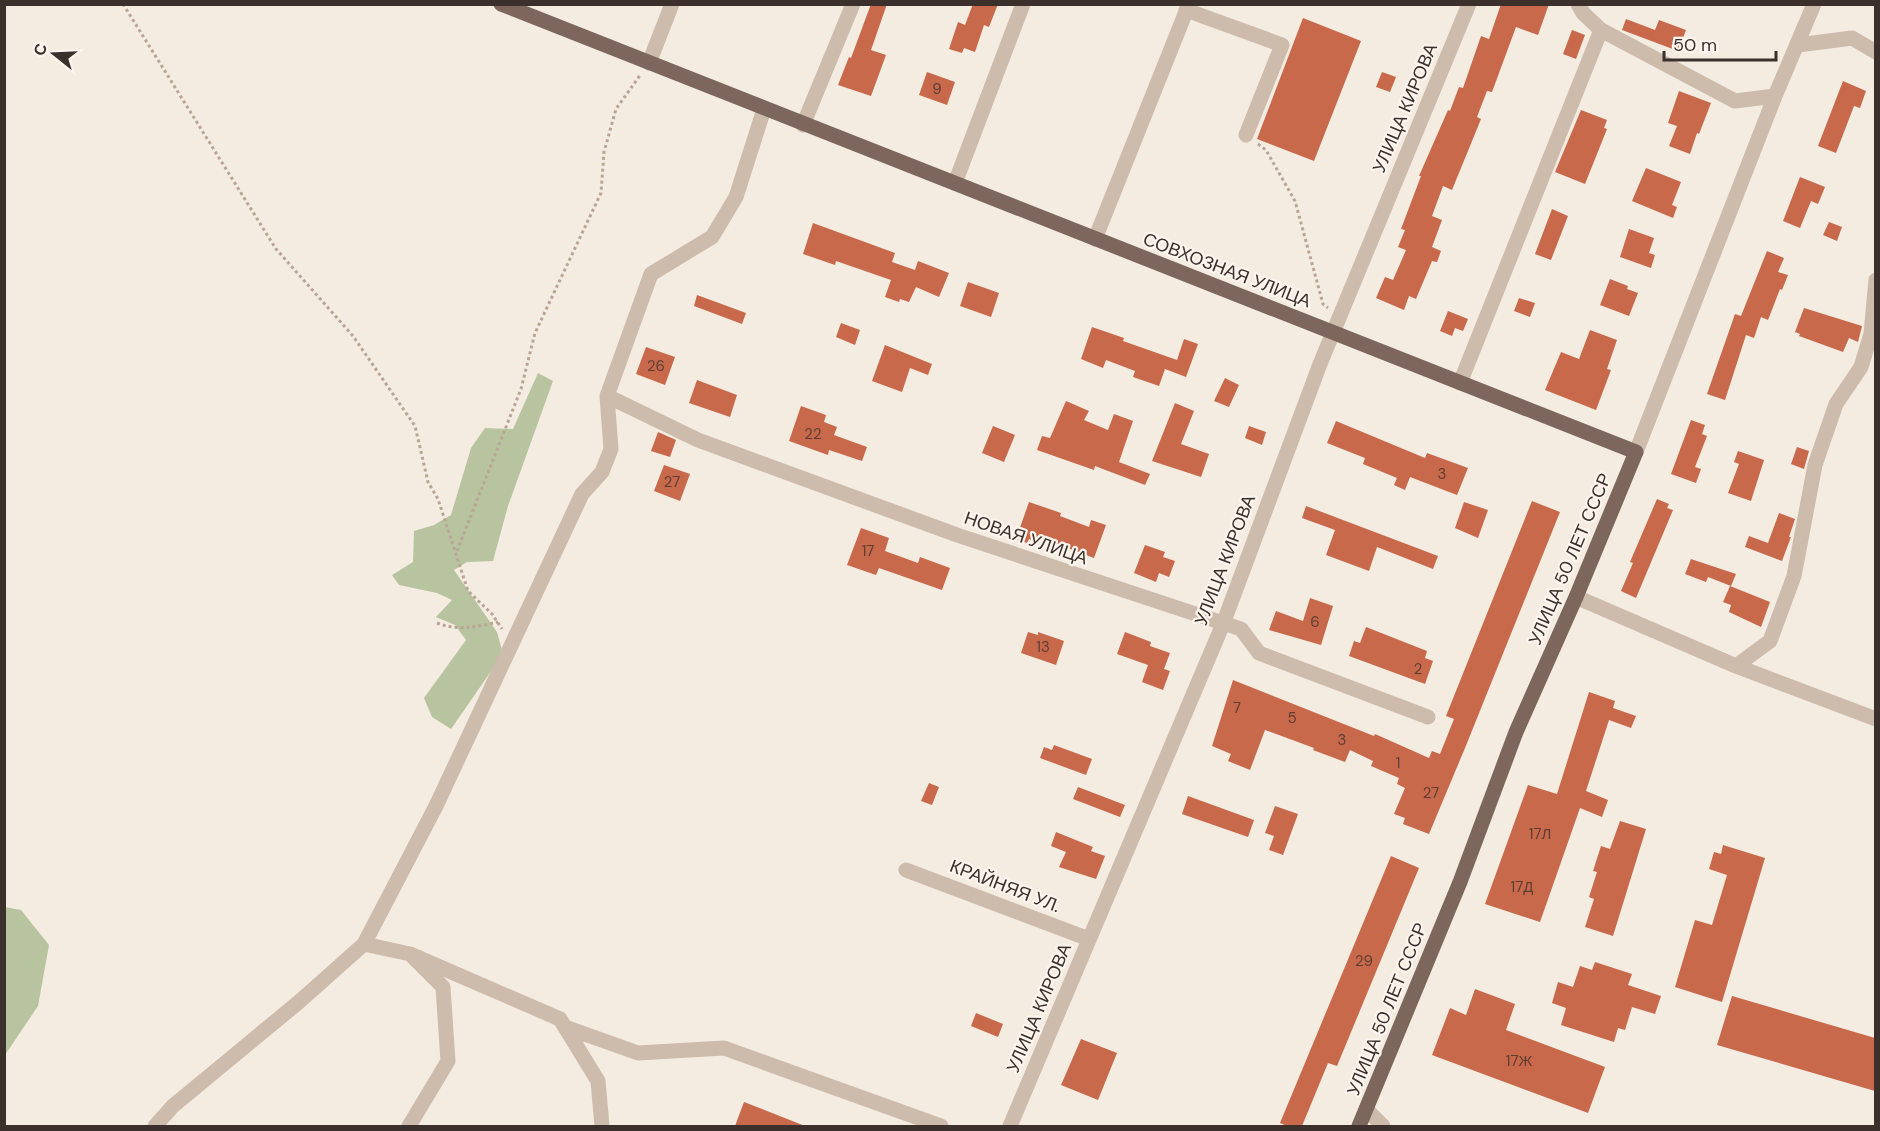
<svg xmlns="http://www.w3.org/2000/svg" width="1880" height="1131" font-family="'DM Sans',sans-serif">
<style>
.green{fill:#b8c4a0}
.building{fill:#c8694b}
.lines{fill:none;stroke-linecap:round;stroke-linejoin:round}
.path{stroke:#b9a596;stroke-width:3;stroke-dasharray:3 3;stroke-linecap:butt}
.minor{stroke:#cdbbac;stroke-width:15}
.major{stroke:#7d675c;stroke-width:15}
.labels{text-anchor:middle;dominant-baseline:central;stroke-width:4.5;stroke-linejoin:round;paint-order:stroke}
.number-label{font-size:15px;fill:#5e3e33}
.street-label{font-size:18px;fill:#3b302b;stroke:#fbf5ee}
</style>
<rect width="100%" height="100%" fill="#f4ebe1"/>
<path class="green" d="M538 373 553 381 508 506 493 561 467 562 454 570 497 632 503 654 451 729 432 717 424 698 466 640 455 625 436 617 452 600 437 593 399 585 392 575 413 562 414 531 434 525 451 515 471 448 485 428 513 429Z
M5 907 21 910 49 945 38 1006 5 1055Z"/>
<path class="building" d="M871 4H887L871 50 886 55 871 96 838 85 849 57 851 58Z
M973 4H998L989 27 984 25 975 52 964 48 962 53 949 49 958 22 965 25Z
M1501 4H1549L1538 35 1516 27 1492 92 1487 91 1477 117 1481 119 1452 190 1443 186 1432 216 1442 220 1432 247 1441 251 1437 262 1432 261 1416 299 1409 296 1404 310 1376 298 1385 277 1393 280 1406 250 1398 247 1405 230 1401 229 1421 176H1419L1448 110 1450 111 1459 87 1463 88 1481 36 1489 39Z
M1303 18 1361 41 1314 161 1257 139Z
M1626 19 1655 30 1659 20 1686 30 1678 51 1622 30Z
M1572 30 1585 35 1576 59 1563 54Z
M927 72 955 82 947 105 919 95Z
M1382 72 1396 77 1390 92 1376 87Z
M1843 81 1866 91 1860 108 1854 106 1836 153 1818 146Z
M1679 91 1711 103 1699 134 1697 133 1690 154 1669 146 1677 126 1668 123Z
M1581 110 1607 120 1604 128 1607 129 1585 184 1555 172Z
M1646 168 1681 182 1672 205 1677 207 1673 218 1632 201Z
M1800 177 1825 187 1818 204 1811 201 1800 228 1783 221Z
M1552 209 1568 216 1551 260 1535 254Z
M1829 222 1842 227 1837 241 1823 235Z
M813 223 895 253 892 262 915 270 918 261 949 273 939 297 916 287 909 302 900 299 899 302 885 297 891 280 836 261 835 265 803 254Z
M1629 229 1654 238 1649 253 1655 255 1651 268 1620 257Z
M1767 251 1784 258 1778 272 1788 275 1782 290 1780 289 1768 320 1761 317 1754 338 1746 335 1725 400 1707 394 1735 314 1741 316Z
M1610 279 1628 286 1627 289 1638 293 1629 316 1600 305Z
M968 282 999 293 991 317 960 306Z
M697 295 746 313 742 324 694 306Z
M1519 298 1535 303 1530 317 1514 311Z
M1804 308 1862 326 1858 342 1849 338 1843 352 1799 336 1800 334 1795 332Z
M1448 311 1468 319 1463 331 1455 328 1452 336 1440 331Z
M841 323 860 330 855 345 836 337Z
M1092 327 1124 338 1123 341 1177 360 1184 339 1198 344 1186 377 1165 369 1159 386 1133 377 1135 371 1106 360 1103 368 1081 359Z
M1590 330 1617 340 1607 369 1611 370 1596 410 1545 390 1561 352 1579 359Z
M885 345 932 364 928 375 910 368 902 392 872 381Z
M646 347 675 357 665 385 636 374Z
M1225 378 1239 385 1229 407 1214 401Z
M697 380 737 395 730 417 689 403Z
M1066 401 1089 411 1084 420 1108 430 1114 414 1133 421 1119 462 1150 474 1145 485 1095 466 1094 470 1037 450 1042 436 1050 438Z
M1175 403 1194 411 1181 444 1209 454 1201 477 1152 461Z
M801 406 826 415 824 422 837 427 834 435 867 447 862 461 829 450 828 455 789 441Z
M1691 420 1705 425 1702 434 1707 436 1695 467 1701 469 1696 483 1671 474Z
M1336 421 1425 458 1427 453 1468 468 1457 495 1410 477 1405 490 1394 485 1397 478 1363 464 1365 458 1327 443Z
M993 426 1015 435 1004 462 982 453Z
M1249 426 1266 432 1262 445 1245 438Z
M658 432 676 440 670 457 651 451Z
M1797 447 1809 451 1804 469 1791 464Z
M1738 451 1764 460 1751 501 1728 493 1739 464 1734 462Z
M664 465 690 474 680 501 654 491Z
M1657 499 1669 504 1667 508 1673 510 1636 598 1621 591 1633 563 1630 562Z
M1532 501 1560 512 1465 748 1429 834 1403 824 1405 818 1394 814 1405 788 1397 784 1399 778 1371 766 1373 761 1350 750 1345 762 1313 750 1314 748 1265 730 1250 770 1228 761 1231 754 1212 746 1233 680 1374 736 1375 734 1429 758 1432 751 1440 754 1454 719 1446 716Z
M1029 502 1061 513 1060 516 1089 527 1091 520 1106 525 1094 558 1041 538 1039 543 1029 539 1027 543 1016 539Z
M1464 502 1488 510 1478 538 1455 528Z
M1306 506 1438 556 1433 569 1377 547 1369 571 1326 555 1335 530 1302 518Z
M1779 513 1795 519 1789 537H1791L1782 561 1745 547 1749 536 1768 543Z
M861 528 889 538 885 551 918 563 920 557 950 568 942 590 879 568 876 575 847 565Z
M1145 545 1165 552 1163 557 1175 561 1169 577 1159 573 1156 582 1134 573Z
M1691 559 1736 574 1731 586 1708 577 1706 582 1685 574Z
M1730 586 1770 602 1761 627 1729 612 1731 605 1723 602Z
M1310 598 1333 606 1321 645 1269 630 1276 611 1303 621Z
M1366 627 1427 651 1425 658 1433 661 1425 684 1349 656 1354 641 1360 643Z
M1028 632 1038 635V632L1064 641 1056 665 1021 653Z
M1125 632 1151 642 1150 646 1170 653 1164 669 1170 671 1163 690 1142 682 1148 665 1117 654Z
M1589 692 1615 701 1613 708 1636 716 1631 728 1609 720 1586 791 1608 800 1602 817 1580 808 1540 922 1485 904 1528 785 1557 794Z
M1054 745 1092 759 1086 775 1040 758 1044 747 1052 750Z
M929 783 939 787 932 805 921 801Z
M1078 787 1125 805 1120 817 1073 799Z
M1188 796 1254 820 1248 837 1182 814Z
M1275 806 1298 814 1283 855 1269 850 1274 836 1265 833Z
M1620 821 1646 829 1613 936 1585 927 1594 899 1589 897 1597 872 1593 871 1601 846 1610 849Z
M1056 832 1093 847 1091 851 1105 856 1096 879 1059 867 1066 852 1051 846Z
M1723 845 1765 858 1722 1002 1675 987 1695 920 1712 925 1727 875 1709 869 1714 852 1721 854Z
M1391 856 1419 868 1337 1066 1328 1063 1302 1126H1287L1280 1123Z
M1595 962 1632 974 1628 985 1661 996 1655 1014 1632 1007 1625 1030 1618 1028 1614 1042 1561 1025 1566 1008 1552 1003 1558 982 1573 987 1580 966 1592 970Z
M1475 989 1515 1004 1506 1030 1605 1067 1588 1113 1432 1055 1450 1008 1466 1015Z
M1732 996 1875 1038V1091L1717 1045Z
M976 1013 1003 1024 998 1037 971 1026Z
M1081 1039 1117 1053 1098 1100 1061 1085Z
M744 1102 805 1126H735Z"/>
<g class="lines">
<path class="path" d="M123 4 276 249 353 336 415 426 428 482 438 499 468 591 492 614 502 629
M1258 144 1266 150 1295 201 1323 304 1328 308
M457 551 521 389 535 333 601 193 604 152 616 109 641 74
M437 623C458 631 476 627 498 622"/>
<path class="minor" d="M1578 4 1583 13 1601 30 1735 101 1775 96
M1186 10 1282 45 1246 135
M1798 45 1852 38 1876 52
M649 63 672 4
M803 125 853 4
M955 183 1023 4
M1095 239 1189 4
M1460 383 1601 30
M607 396 698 440 957 535 1241 629 1259 653 1428 717
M1636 452 1775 96 1814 4
M1576 597 1736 666 1876 719
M1736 666 1770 641 1794 576 1815 465 1836 404 1861 367 1871 334 1876 280
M906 870 1089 939
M364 944 410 954 443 987 448 1061 409 1126
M410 954 560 1019 598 1081 602 1126
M565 1027 638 1053 724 1048 941 1126
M1366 1109 1383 1126
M155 1126 173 1106 300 1001 364 944 436 806 582 494 602 472 611 449 607 396 651 274 712 237 736 197 764 109
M1010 1126 1223 624 1320 364 1469 4"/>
<path class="major" d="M501 4 1636 452 1576 597 1516 732 1460 882 1359 1126"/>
</g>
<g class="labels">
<g class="number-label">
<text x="937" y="89">9</text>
<text x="656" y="366">26</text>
<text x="813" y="434">22</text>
<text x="1442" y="474">3</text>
<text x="672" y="482">27</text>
<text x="868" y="551">17</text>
<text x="1315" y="622">6</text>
<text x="1043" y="647">13</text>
<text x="1418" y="669">2</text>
<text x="1237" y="708">7</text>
<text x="1292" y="718">5</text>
<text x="1342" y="740">3</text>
<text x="1398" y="763">1</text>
<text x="1431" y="793">27</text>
<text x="1540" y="834">17Л</text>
<text x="1522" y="887">17Д</text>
<text x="1364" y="961">29</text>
<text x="1519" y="1061">17Ж</text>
</g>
<g class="street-label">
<text transform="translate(1405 108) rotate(-67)">УЛИЦА КИРОВА</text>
<text transform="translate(1227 270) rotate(21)">СОВХОЗНАЯ УЛИЦА</text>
<text transform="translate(1026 538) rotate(19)">НОВАЯ УЛИЦА</text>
<text transform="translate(1570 559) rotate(-67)">УЛИЦА 50 ЛЕТ СССР</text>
<text transform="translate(1225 560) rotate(-69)">УЛИЦА КИРОВА</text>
<text transform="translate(1005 886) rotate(21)">КРАЙНЯЯ УЛ.</text>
<text transform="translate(1039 1008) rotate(-67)">УЛИЦА КИРОВА</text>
<text transform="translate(1387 1009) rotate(-68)">УЛИЦА 50 ЛЕТ СССР</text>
</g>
</g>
<rect width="1880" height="1131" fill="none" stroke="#3b302b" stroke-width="12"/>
<g transform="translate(54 54) rotate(288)" stroke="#fbf5ee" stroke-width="4.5" paint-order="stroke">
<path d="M0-4.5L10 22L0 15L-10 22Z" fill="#3b302b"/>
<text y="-9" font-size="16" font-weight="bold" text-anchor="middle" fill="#3b302b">С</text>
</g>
<path d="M1664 51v9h112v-9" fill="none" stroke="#3b302b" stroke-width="3"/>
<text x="1673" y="51" font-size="18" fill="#3b302b" stroke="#fbf5ee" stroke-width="4.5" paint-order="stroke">50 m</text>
</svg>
